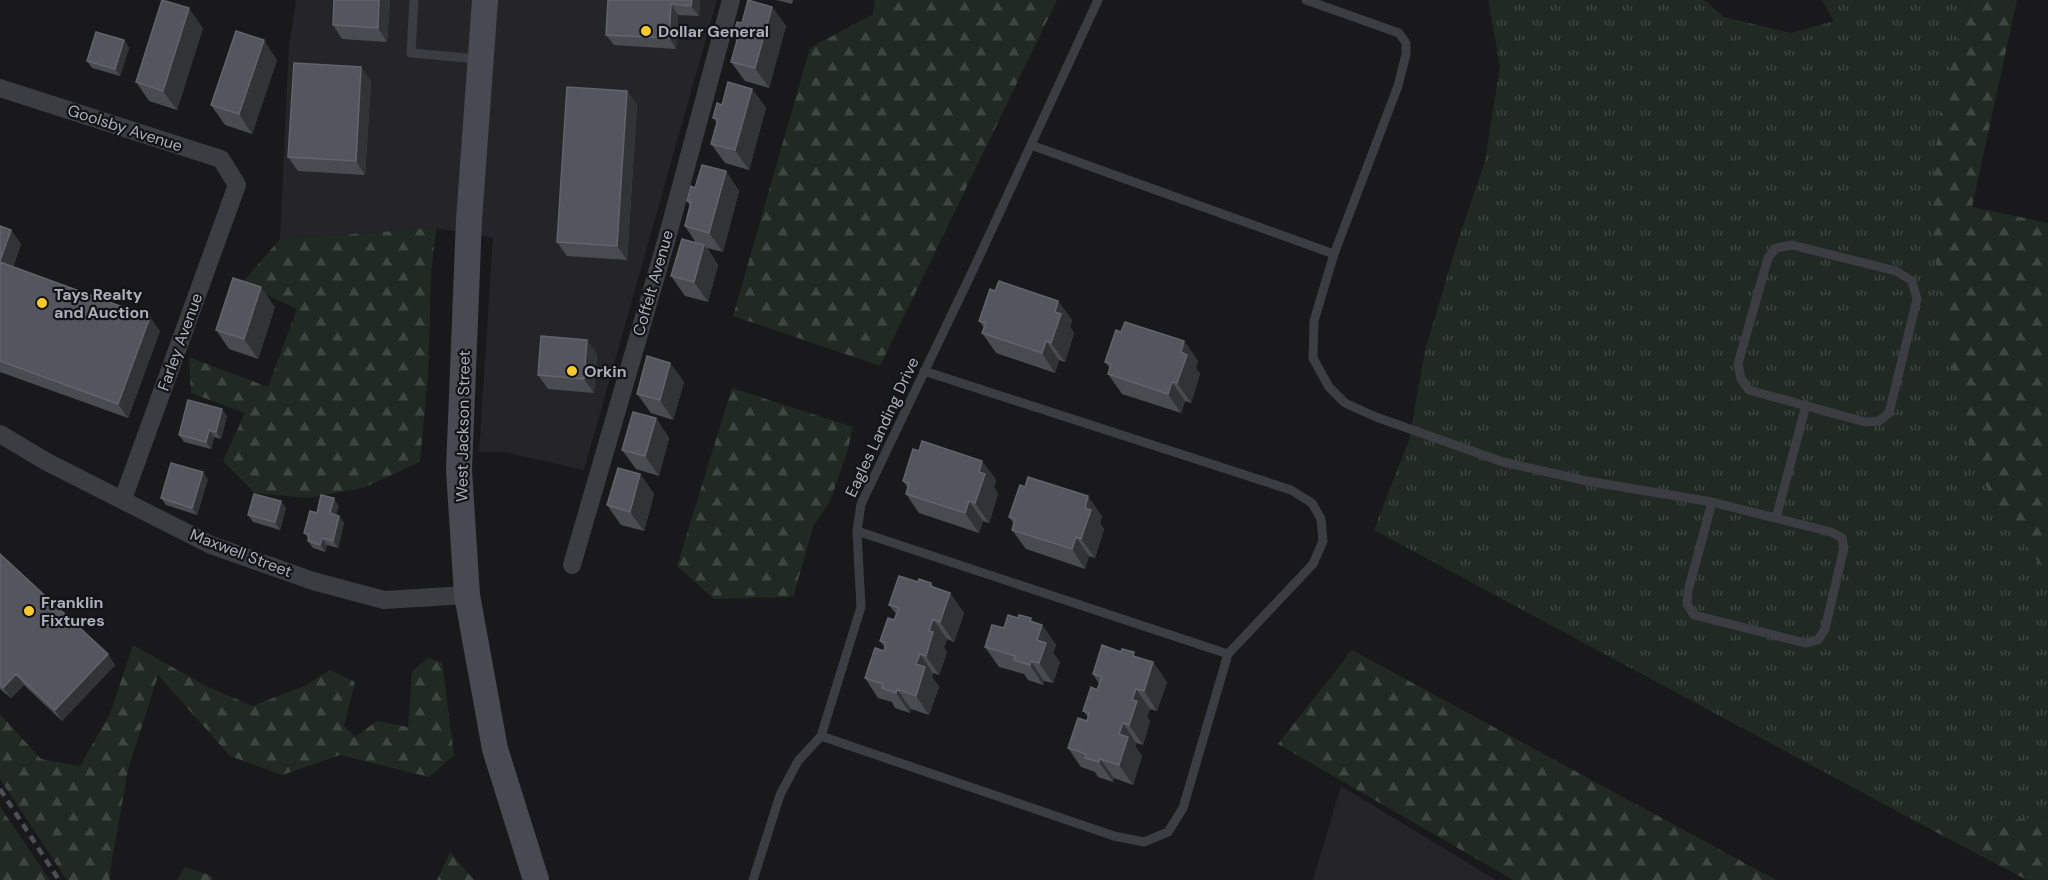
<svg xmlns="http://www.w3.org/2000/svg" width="2048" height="880" font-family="'DM Sans',sans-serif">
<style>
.built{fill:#252529}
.grass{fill:url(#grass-tufts)}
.forest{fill:url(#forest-firs)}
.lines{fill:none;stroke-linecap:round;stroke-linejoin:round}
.lane{stroke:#3c3c43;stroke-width:9}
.street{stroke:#3c3c43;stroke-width:18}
.secondary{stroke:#484951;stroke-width:26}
.rail{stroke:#4d4e56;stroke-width:4.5;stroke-dasharray:8 6;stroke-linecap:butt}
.wall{fill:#4a4b51}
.shaded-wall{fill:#323337}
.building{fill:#55565d;stroke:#62646c;stroke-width:1.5}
.poi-dot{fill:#ffca2e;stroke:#141417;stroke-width:2}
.labels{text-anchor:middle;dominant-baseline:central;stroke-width:4.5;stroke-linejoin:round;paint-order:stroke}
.poi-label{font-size:16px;font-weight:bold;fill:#abafbc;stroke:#141417;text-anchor:start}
.street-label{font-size:16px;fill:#abafbc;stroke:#141417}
</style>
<defs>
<pattern id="grass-tufts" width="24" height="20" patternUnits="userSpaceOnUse" patternTransform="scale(1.5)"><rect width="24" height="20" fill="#202a23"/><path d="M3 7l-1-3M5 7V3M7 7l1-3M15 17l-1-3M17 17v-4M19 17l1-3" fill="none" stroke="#3e4641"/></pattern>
<pattern id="forest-firs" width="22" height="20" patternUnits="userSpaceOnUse" patternTransform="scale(1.5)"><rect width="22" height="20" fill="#202a23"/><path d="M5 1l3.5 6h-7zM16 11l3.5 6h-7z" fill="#3e4641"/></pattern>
</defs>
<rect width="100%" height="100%" fill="#19191c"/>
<path class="built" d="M296 0H717L584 470 503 452H479L493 238 436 228 280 239 289 45Z
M1341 786 1496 880H1313Z"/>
<path class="grass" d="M1488 0H1704L1724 17 1791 33 1834 21 1822 0H1970L1942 93 1976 472 2048 576V818L2035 817 1932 830 1374 530 1409 440 1425 351 1458 240 1485 161 1500 66Z"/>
<path class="forest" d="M875 0H1057L880 366 733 316 810 48 873 14Z
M1970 0H2017L1972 207 2048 223V576L1976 472 1949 354 1930 221 1942 93Z
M436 228 431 275 428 374 420 462 363 488 307 498 255 493 223 461 245 413 191 393 189 357 268 387 297 309 242 283 280 239Z
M732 388 853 427 847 453 830 501 813 527 793 597 714 599 677 566Z
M133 645 206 686 253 706 304 686 330 670 355 682 344 726 355 737 377 721 408 727 412 672 427 658 442 662 454 755 429 777 340 755 282 775 230 756 158 675 128 770 109 877 110 880H67L0 779V714L41 759 80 766 110 714Z
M1352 650 1776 880H1514L1508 877 1278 744Z
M0 807 50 880H0Z
M2035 817 2048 818V880H2027L1932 830Z
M450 852 474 880H437Z
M185 867 212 876 213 880H177Z"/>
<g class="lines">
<path class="lane" d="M414 0 411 53 478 59
M1306 0 1399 33 1406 43V54L1398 86 1334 254 1314 321 1313 358 1329 387 1345 403 1376 417 1503 462 1587 481 1712 502 1831 532 1842 538 1844 548 1825 629 1818 640 1805 643 1694 615 1687 604 1688 591 1712 502
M1031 145 1334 254
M1792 245 1896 271 1912 281 1917 299 1889 413 1879 421 1865 422 1749 390 1741 379 1738 364 1768 258 1776 248Z
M1776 518 1806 405
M857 531 1228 654
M821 736 1114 836 1144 842 1168 832 1183 808 1228 654 1313 564 1323 541 1321 519 1312 503 1291 490 924 371
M753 880 780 795 798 761 821 736 861 607 857 531 861 504 973 270 1098 0"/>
<path class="street" d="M0 88 221 159 237 185 123 499
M0 434 47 462 211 545 313 581 384 600 467 595
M572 565 667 238 731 0"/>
<path class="secondary" d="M485 0 469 220 459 470 467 595 495 749 536 880"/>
<path class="rail" d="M0 789 59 880"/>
</g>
<path class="wall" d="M334 0H390L387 42 342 39 333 25Z
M608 0H700L699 16 678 15 676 49 614 45 606 35Z
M776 0H793L792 4Z
M772 7 786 26 769 88 745 81 731 62 737 41 733 36 742 23Z
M203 28 177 110 149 101 136 82Z
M124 40 129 48 120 76 92 68 87 61Z
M277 60 252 134 225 125 211 105Z
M371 81 365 175 298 171 288 157Z
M752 89 766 108 749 170 725 163 711 144 717 123 713 118 722 105Z
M627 91 637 105 627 260 567 256 557 242Z
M726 171 739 191 723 252 707 248 718 265 708 302 685 296 671 276 696 243 685 226 690 206 687 201 695 188Z
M0 226 11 230 21 244 13 267 160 331 128 418 0 372Z
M995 291 1058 301 1072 320 1070 327 1074 333 1065 362 1059 360 1055 373 996 353 982 333 984 328 979 321Z
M275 307 258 359 229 349 216 330Z
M1121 332 1184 341 1198 361 1196 368 1200 374 1191 403 1185 401 1181 413 1122 394 1108 374 1110 368 1105 362Z
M597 353 594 393 548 389 538 375Z
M670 363 684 382 673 420 651 413 637 394Z
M227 416 221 439 214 437 211 449 184 442 179 435Z
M656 418 669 438 659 476 636 469 622 450Z
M919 451 982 461 996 480 994 487 998 494 989 523 983 521 979 533 919 513 906 494 908 488 903 481Z
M640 474 654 494 644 531 621 525 607 505Z
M208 479 197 515 166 505 161 498Z
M339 506 336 515 339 516 344 523 338 548 327 545 325 552 313 548 308 541V538L304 533 317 513Z
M286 508 280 530 253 522 248 515Z
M1102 516 1100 523 1104 529 1095 558 1089 556 1085 569 1026 549 1012 530 1014 524 1009 517Z
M0 554 115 665 62 721 24 685 11 698 0 689Z
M918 582 931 583 934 588 950 593 964 613 954 642 947 639 944 647 947 652 939 675 933 673 932 677 939 687 929 715 911 709 910 713 895 708 892 702 878 698 865 678 884 651 885 648 880 641 894 620 896 614 889 605Z
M1018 618 1042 625 1056 645 1053 653 1060 662 1053 683 1044 681 1043 685 1028 680 1024 674 999 667 985 647 1004 628Z
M1138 658 1153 662 1167 682 1157 711 1150 709 1147 716 1150 721 1143 745 1136 743 1135 746 1142 756 1133 785 1114 778 1113 782 1098 777 1095 772 1081 767 1068 748 1087 721 1088 717 1083 711 1097 690 1099 684 1093 674Z"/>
<path class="shaded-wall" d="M379 0H390L387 42 378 28Z
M692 0H700L699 16 691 6Z
M671 4 678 15 676 49 669 38Z
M772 7 786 26 769 88 755 68Z
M189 8 203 28 177 110 163 91Z
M124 40 129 48 120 76 115 69Z
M264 40 277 60 252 134 239 114Z
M361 67 371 81 365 175 356 161Z
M752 89 766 108 749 170 735 150Z
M627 91 637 105 627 260 617 246Z
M726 171 739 191 723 252 709 233Z
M11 230 21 244 9 276 0 263V261Z
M704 245 718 265 708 302 694 282Z
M261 287 275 307 258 359 244 339Z
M1058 301 1072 320 1070 327 1074 333 1065 362 1051 343 1055 312Z
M150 317 160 331 128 418 118 404Z
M587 340 597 353 594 393 584 379Z
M1046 341 1059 360 1055 373 1042 353Z
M1184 341 1198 361 1196 368 1200 374 1191 403 1177 383 1181 352Z
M670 363 684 382 673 420 660 400Z
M1172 382 1185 401 1181 413 1168 394Z
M222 409 227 416 221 439 216 432Z
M656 418 669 438 659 476 645 456Z
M209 430 214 437 211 449 206 442Z
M982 461 996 480 994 487 998 494 989 523 975 503 979 472Z
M203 472 208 479 197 515 192 508Z
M640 474 654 494 644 531 630 512Z
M1088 496 1102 516 1100 523 1104 529 1095 558 1081 539 1085 508Z
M334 498 339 506 335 520 330 513Z
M281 501 286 508 280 530 275 522Z
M969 501 983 521 979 533 965 513Z
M339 516 344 523 338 548 333 541Z
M1076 537 1089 556 1085 569 1072 549Z
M322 538 327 545 325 552 320 545Z
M950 593 964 613 954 642 940 622Z
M1031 618 1040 632 1042 625 1056 645 1053 653 1060 662 1053 683 1039 663 1037 640 1030 621Z
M933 619 947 639 944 647 947 652 939 675 926 656 929 631Z
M108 654 115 665 62 721 55 710Z
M920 654 933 673 932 677 939 687 929 715 916 696V664Z
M1031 661 1044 681 1043 685 1030 665Z
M1153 662 1167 682 1157 711 1144 691Z
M16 674 24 685 11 698 3 688Z
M897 689 911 709 910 713 896 693Z
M1136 689 1150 709 1147 716 1150 721 1143 745 1129 725 1132 700Z
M1123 723 1136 743 1135 746 1142 756 1133 785 1119 765V734Z
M1100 759 1114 778 1113 782 1099 762Z"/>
<path class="building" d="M162 0 189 8 163 91 136 82Z
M334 0H379L378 28 333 25Z
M608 0H692L691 6 671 4 669 38 606 35Z
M748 0 772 7 755 68 731 62 738 37 733 36 737 22 742 23Z
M236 31 264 40 239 114 211 105Z
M96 32 124 40 115 69 87 61Z
M294 63 361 67 356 161 288 157Z
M728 82 752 89 735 150 711 144 718 119 713 118 717 103 722 105Z
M567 87 627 91 617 246 557 242Z
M702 165 726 171 709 233 685 226 691 202 687 201 691 186 695 188Z
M0 226 11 230 0 261Z
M682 239 704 245 694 282 671 276Z
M0 262 150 317 118 404 0 361Z
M233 278 261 287 244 339 216 330Z
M999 281 1058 301 1055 312 1061 314 1051 343 1046 341 1042 353 982 333 986 323 979 321 990 289 995 291Z
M1125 322 1184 341 1181 352 1187 355 1177 383 1172 382 1168 394 1108 374 1111 364 1105 362 1116 330 1121 332Z
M541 336 587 340 584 379 538 375Z
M647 356 670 363 660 400 637 394Z
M188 400 222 409 216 432 209 430 206 442 179 435Z
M633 412 656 418 645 456 622 450Z
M922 441 982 461 979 472 985 474 975 503 969 501 965 513 906 494 909 483 903 481 913 449 919 451Z
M171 463 203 472 192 508 161 498Z
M618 468 640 474 630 512 607 505Z
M1028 477 1088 496 1085 508 1091 510 1081 539 1076 537 1072 549 1012 530 1015 519 1009 517 1020 485 1025 487Z
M254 494 281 501 275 522 248 515Z
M321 495 334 498 330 513 339 516 333 541 322 538 320 545 308 541 309 534 304 533 310 511 317 513Z
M0 554 108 654 55 710 16 674 3 688 0 685Z
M899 576 918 582 919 579 931 583 930 586 950 593 940 622 933 619 929 631 933 632 926 656 920 654 916 664 925 667 916 696 897 689 896 693 882 688 883 684 865 678 875 648 884 651 886 643 880 641 888 618 894 620 899 608 889 605Z
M1008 615 1018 618 1019 615 1031 618 1030 621 1042 625 1037 640 1046 643 1039 663 1031 661 1030 665 1014 660 1015 656 985 647 992 625 1004 628Z
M1102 645 1121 652 1122 649 1134 652 1133 656 1153 662 1144 691 1136 689 1132 700 1137 701 1129 725 1123 723 1119 734 1128 737 1119 765 1100 759 1099 762 1085 758 1086 754 1068 748 1078 718 1087 721 1089 713 1083 711 1091 687 1097 690 1102 677 1093 674Z"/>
<g class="poi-dot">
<circle cx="646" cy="31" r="6"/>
<circle cx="42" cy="303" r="6"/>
<circle cx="572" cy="371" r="6"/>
<circle cx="29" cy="611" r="6"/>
</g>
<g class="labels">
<g class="poi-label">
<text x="658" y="31">Dollar General</text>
<text x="54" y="294">Tays Realty<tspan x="54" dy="18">and Auction</tspan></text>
<text x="584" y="371">Orkin</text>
<text x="41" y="602">Franklin<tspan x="41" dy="18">Fixtures</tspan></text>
</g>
<g class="street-label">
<text transform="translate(125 128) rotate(18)">Goolsby Avenue</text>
<text transform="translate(653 283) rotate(-74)">Coffelt Avenue</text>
<text transform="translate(180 342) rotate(-70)">Farley Avenue</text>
<text transform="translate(463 426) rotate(-89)">West Jackson Street</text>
<text transform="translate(882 427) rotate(-65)">Eagles Landing Drive</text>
<text transform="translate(241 553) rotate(21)">Maxwell Street</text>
</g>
</g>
</svg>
